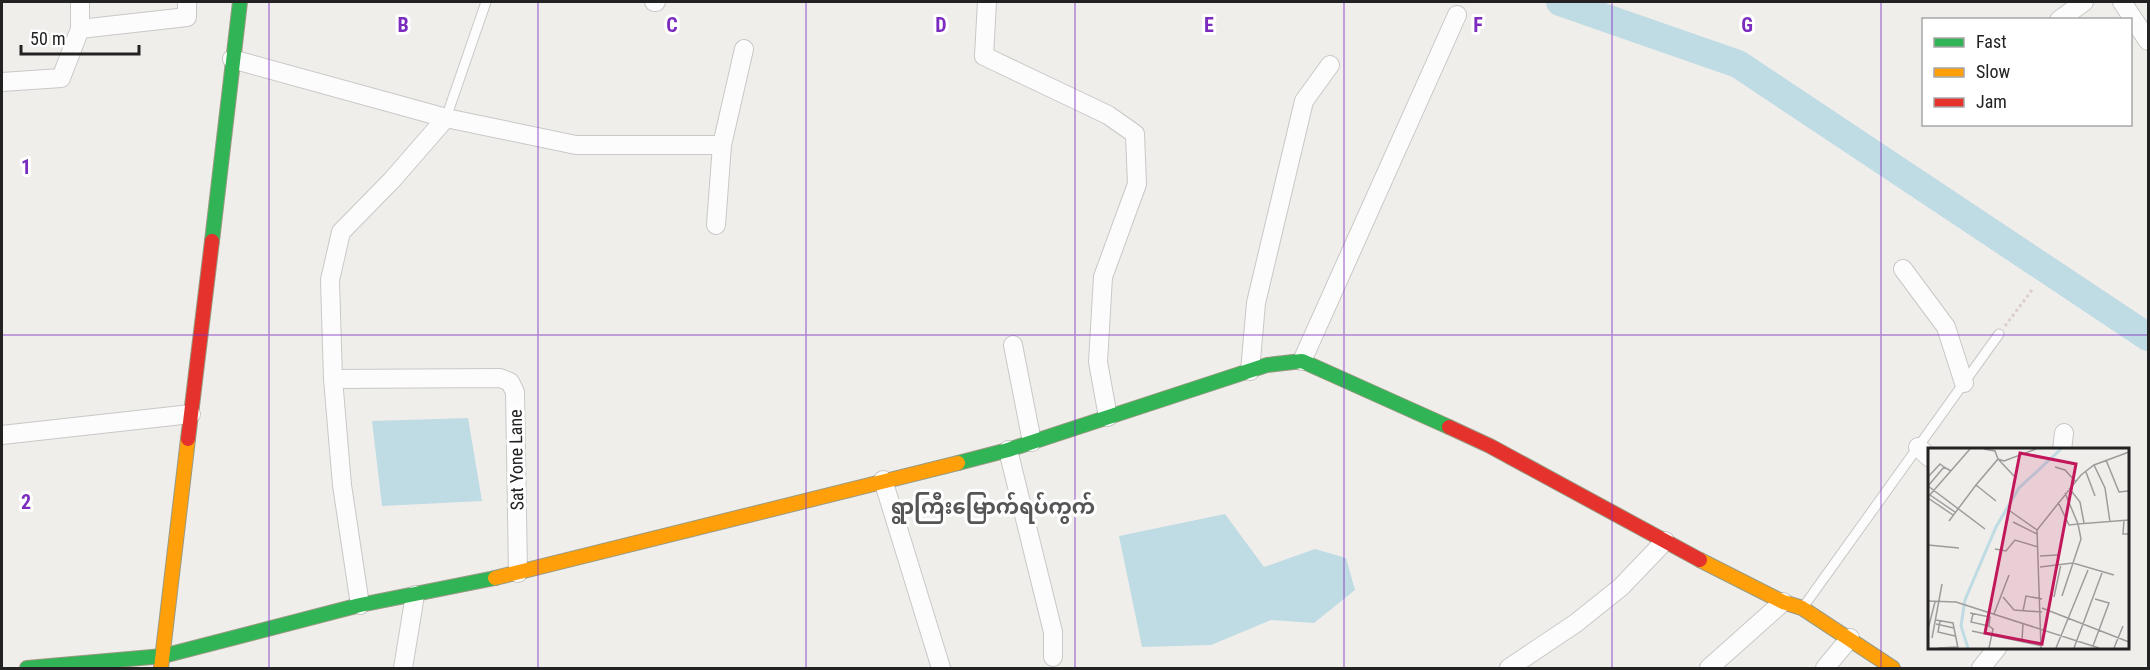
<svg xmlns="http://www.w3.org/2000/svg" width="2150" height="670" font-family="'Roboto Condensed','Noto Sans Myanmar',sans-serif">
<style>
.water{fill:#bfdbe3}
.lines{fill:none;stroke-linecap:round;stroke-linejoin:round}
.river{stroke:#bfdbe3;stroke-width:28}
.lane-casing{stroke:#c9c8c7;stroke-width:11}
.street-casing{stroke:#c9c8c7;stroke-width:20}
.fast-casing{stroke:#999a82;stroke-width:16}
.slow-casing{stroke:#999a82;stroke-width:16}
.jam-casing{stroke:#999a82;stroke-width:16}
.path{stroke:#dccecd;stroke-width:3;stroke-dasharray:3 3;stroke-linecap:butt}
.lane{stroke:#fdfcfc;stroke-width:9}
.street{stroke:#fdfcfc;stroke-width:18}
.fast{stroke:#30b455;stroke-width:14}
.slow{stroke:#ff9f0a;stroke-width:14}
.jam{stroke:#e5322d;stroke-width:14}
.grid{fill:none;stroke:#7b2cbf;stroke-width:1.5;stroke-opacity:0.55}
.labels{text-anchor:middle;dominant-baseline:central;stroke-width:6;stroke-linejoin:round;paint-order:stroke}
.street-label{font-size:18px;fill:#222;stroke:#fff}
.quarter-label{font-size:21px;font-weight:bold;fill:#555;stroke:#fff}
.inset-river{fill:none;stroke:#bfdbe3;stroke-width:3}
.inset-road{fill:none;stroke:#9e9c9b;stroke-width:1.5}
.view{fill:#c2185b;fill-opacity:0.15;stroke:#c2185b;stroke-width:3}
.inset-edge{fill:none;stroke:#222;stroke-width:3}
.grid-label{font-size:20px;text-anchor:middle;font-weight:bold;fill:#7b2cbf;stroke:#fff;stroke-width:6;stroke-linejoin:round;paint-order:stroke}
</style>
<rect width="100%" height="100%" fill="#f0eeeb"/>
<path class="water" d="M468 418 482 501 382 506 372 421Z
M1225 514 1264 567 1315 549 1346 558 1355 590 1314 623 1271 620 1211 645 1142 647 1119 536Z"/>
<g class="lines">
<path class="river" d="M1560 2 1738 64 2148 337"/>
<g class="lane-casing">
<path id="lane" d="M446 118 486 2
M1804 606 1999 334"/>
</g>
<g class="street-casing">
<path id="street" d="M80 2V29
M654 2H656
M987 2 984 56 1108 115 1135 134 1137 184 1103 277 1098 362 1108 417
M2122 2 2148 41
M2059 20 2084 2
M232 59 446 118 576 145H722
M2 82 61 78 80 29 187 17V2
M716 225 722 145 744 49
M1903 269 1946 327 1964 383
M1013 345 1032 442
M1302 361 1457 15
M1250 371 1256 303 1304 101 1330 65
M333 379 500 378 510 382 515 392 518 573
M2 435 191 414
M1918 447 1930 458
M1008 450 1053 632V657
M2062 450 2064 433
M883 480 941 668
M360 605 342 485 333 379 330 280 341 232 392 180 446 118
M403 668 415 595
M1509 668 1576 623 1621 587 1665 541
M1709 668 1783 602
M1825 668 1850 638
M1981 668 1997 648"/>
</g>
<g class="fast-casing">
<path id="fast" d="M212 241 240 2
M958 463 1008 450 1267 365 1302 361 1449 427
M27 668 163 656 360 605 495 578"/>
</g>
<g class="slow-casing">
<path id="slow" d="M1700 560 1783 602 1802 608 1893 668
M495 578 958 463
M161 668 188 439"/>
</g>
<g class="jam-casing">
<path id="jam" d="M1449 427 1490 446 1700 560
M188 439 212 241"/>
</g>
<path class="path" d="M2005 326 2032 290"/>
<use href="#lane" class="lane"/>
<use href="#street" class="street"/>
<use href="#fast" class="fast"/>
<use href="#slow" class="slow"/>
<use href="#jam" class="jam"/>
</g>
<path class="grid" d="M269 2V668M538 2V668M806 2V668M1075 2V668M1344 2V668M1612 2V668M1881 2V668M2 335H2148"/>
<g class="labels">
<g class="street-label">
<text transform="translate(516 460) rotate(-91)">Sat Yone Lane</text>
</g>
<g class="quarter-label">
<text x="993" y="507">ရွာကြီးမြောက်ရပ်ကွက်</text>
</g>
</g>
<g transform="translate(1928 448)">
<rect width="201" height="201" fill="#f0eeeb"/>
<path class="inset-river" d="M40 200 33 178 37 152 68 79 91 40 133 1"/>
<path class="inset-road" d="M56 1 67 3 70 11 48 37 68 53M178 12 191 44 200 43M166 17 177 40 182 74M127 19 137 22 148 34M158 24 167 48M86 28 70 11 76 13 108 1M0 29 12 16 16 19M0 38 57 81M0 38 16 19 23 23M201 38V69M141 40 152 54 156 75M137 45 150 76 201 72M2 47 27 64M0 49 42 1M0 50 25 67M130 54 141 77 150 76 153 91 134 148M82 63 109 82M196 72 195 86H201M21 73 48 37M85 74 109 86M0 97 31 100M67 101 78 103 87 92 110 99M112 108 130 107M112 119 145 115 186 127M75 149 86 162 114 164M126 149 133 116M0 153 28 154 171 200M114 160 201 194M95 163 98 148 114 151M42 165 62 169 61 178 65 181 61 200M45 166 43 174 61 178M66 166 81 127M8 172 25 175 30 200M12 173 10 184 27 188M8 176 26 180M0 181 7 154M44 183 114 198M4 190 14 136M94 193 95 175M165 198 181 155 167 151M10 200 30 199M113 200 109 82 153 27 166 17 201 4M128 200 160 122M146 200 174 125M186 200 195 178"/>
<path class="view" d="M92 5 148 16 114 196 57 185Z"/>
<rect width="201" height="201" class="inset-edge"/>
</g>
<g class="grid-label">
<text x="403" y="32">B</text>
<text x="672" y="32">C</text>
<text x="941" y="32">D</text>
<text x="1209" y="32">E</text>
<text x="1478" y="32">F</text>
<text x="1747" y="32">G</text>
<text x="26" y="174">1</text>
<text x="26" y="509">2</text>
</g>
<rect width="2150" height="670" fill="none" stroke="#222222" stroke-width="6"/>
<rect x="1922" y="18" width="210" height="108" fill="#ffffff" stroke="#a7a7a7" stroke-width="1.5"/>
<rect x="1934" y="38" width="30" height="9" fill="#30b455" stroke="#a7a7a7" stroke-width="1.5"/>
<text x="1976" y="48" font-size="18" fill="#222222">Fast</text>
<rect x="1934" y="68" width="30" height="9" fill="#ff9f0a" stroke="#a7a7a7" stroke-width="1.5"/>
<text x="1976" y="78" font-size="18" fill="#222222">Slow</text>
<rect x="1934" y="98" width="30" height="9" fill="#e5322d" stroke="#a7a7a7" stroke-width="1.5"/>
<text x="1976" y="108" font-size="18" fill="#222222">Jam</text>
<path d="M21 45v9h118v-9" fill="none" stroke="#222222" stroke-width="3"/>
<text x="30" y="45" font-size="18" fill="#222222" stroke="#ffffff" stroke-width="4.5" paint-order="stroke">50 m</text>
</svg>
